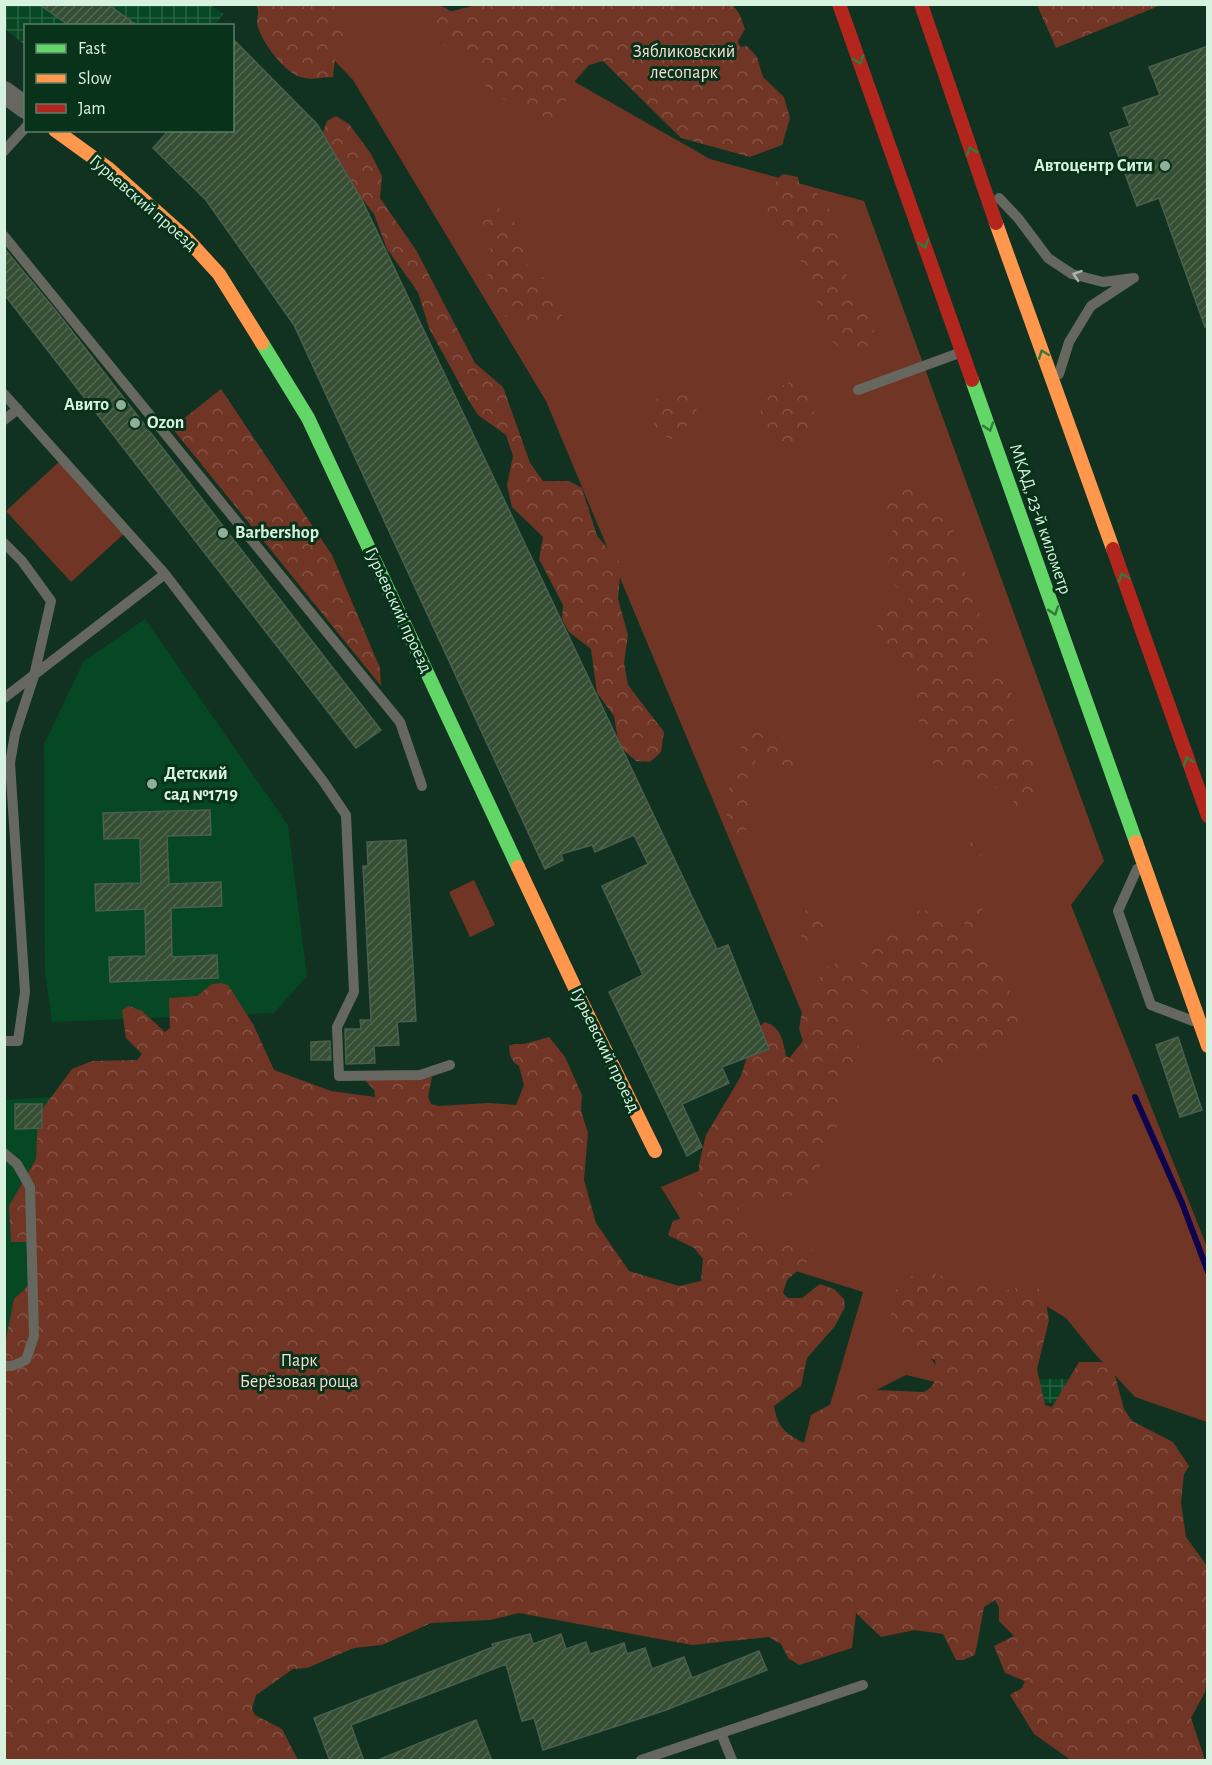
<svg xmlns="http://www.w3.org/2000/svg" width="1212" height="1765" font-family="'Alegreya Sans',sans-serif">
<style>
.built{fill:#064724}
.industrial{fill:url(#industrial-grid)}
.green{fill:#713525}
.forest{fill:url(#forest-crowns)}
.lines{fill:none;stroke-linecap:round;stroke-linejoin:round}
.stream{stroke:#0d044e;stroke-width:6}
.building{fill:url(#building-hatch);stroke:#4a5f4d;stroke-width:1.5}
.lane{stroke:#66685f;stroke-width:10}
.street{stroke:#66685f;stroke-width:22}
.fast{stroke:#63d668;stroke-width:14}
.slow{stroke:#ff974d;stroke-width:14}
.jam{stroke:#b3261e;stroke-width:14}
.oneway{stroke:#317c3d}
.oneway2{stroke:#a9baab}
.poi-dot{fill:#91ae9b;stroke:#09321a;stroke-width:2}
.labels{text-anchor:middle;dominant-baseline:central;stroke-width:6;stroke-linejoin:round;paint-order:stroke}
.park-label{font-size:18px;fill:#f9ddd7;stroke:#09321a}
.poi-label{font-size:18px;font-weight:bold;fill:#d6f1dd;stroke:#09321a;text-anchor:start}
.street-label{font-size:18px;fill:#d6f1dd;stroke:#09321a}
</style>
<defs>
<pattern id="industrial-grid" width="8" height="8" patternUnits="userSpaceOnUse" patternTransform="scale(1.5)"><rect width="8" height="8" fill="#064724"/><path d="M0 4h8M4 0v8" fill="none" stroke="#2a6243"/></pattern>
<pattern id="forest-crowns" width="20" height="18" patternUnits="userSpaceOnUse" patternTransform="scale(1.5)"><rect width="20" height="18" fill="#713525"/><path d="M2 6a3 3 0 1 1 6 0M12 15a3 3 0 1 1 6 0" fill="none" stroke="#845344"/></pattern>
<pattern id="building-hatch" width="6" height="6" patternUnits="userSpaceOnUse" patternTransform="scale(1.5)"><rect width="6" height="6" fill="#354e34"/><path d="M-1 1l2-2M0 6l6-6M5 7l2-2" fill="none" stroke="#526851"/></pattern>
</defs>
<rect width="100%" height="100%" fill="#113220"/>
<path class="built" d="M145 619 288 825 307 976 274 1013 52 1022 45 973 44 744 84 661Z
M52 1097 41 1360 5 1384V1100Z"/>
<path class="industrial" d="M210 4 223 14 216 25 26 26 25 45 5 29 4 5Z
M1025 1379H1077V1403H1025Z"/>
<path class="green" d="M281 5H440L710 159 864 201 1104 861 1071 905 1207 1247V1422L1135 1397 1096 1355 1066 1318 1033 1298 919 1339 948 1385 906 1375 827 1415 863 1292 770 1263 697 1246 661 1187 701 1170 810 1032 546 401 353 80Z
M61 460 127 531 71 582 6 511Z
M474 880 495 925 470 937 449 892Z"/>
<path class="forest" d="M471 4 733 5 740 15 745 29 738 41 740 47 747 46 757 57 763 77 784 97 790 118 782 145 750 157 681 138 603 61 589 65 575 81 560 114 547 118 488 92 477 65 441 43 433 31 432 16 469 7Z
M256 5H339L349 37 344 43 337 42 333 77C324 77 313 80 304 78 286 75 263 44 258 27 255 19 261 13 256 5Z
M1037 5H1161L1056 48Z
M336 116 349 124 371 154 382 176 380 198 416 250 475 363 503 387 530 463 543 481H569L582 488 597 536 621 564 618 599 628 635 624 663 628 685 664 732 661 752 650 762 636 761 619 746 614 716 597 693 591 649 569 632 562 619 563 605 539 559 543 537 512 507 507 485 513 456 506 435 478 415 469 401 429 328 418 292 387 249 374 214 329 157 322 135 327 121Z
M783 174 798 177 802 199 814 189 832 213 841 241 847 279 874 324 873 345 858 359 840 350 825 333 812 281 790 243 775 227 766 207 777 179Z
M499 208 511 216 518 229 527 264 550 283 563 318 561 325 554 326 526 324 506 317 497 306 487 279 491 243 482 222 485 215Z
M794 380 801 382 810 394 816 422 807 448 780 443 758 415 773 390Z
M684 381 694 391 697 413 675 441 656 431 650 404Z
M221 389 332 555 380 668 381 686 172 428Z
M905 486 932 494 952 513 954 544 968 580V594L983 619 991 640C983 658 978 660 961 667L964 674 999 676 1012 694 1015 732 1036 761V769L1023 776 1037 792 1029 814 1014 806 1012 782 995 788 934 765 916 711V682L880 642 876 631 880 614 886 609 902 607 911 601 890 581 885 567 898 545 884 507 883 487Z
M769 727 797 748 801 768 794 771 761 755C744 769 754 793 752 812 751 821 745 831 742 840L728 837 726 808 732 772 744 738 755 728Z
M981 832 990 839 989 852 979 856 967 850 974 835Z
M980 904 989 920 983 929H973L962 922 965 906Z
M806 909 822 910 830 922 826 943H804L799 929Z
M931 910 938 913 944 930 969 939 1006 973 1011 993 1027 1019 1024 1026 993 1045 954 1062 920 1063 902 1051 885 1028 868 1016 861 1002V958L874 933 909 938 915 933 916 911Z
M848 959 853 969V1012L860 1032 856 1080 840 1085 830 1080 826 1060 811 1065 799 1029 803 1006 825 968Z
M221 983 228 985 253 1024 274 1070 331 1091 375 1097 374 1090 364 1079 432 1077 428 1097 431 1104 439 1106 488 1103 516 1105 524 1085 519 1066C511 1061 510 1056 509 1046L514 1044H524L549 1037 565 1057 582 1095 581 1111 588 1133 584 1180 596 1223 629 1271 679 1286 701 1281 703 1259 694 1248 668 1235 673 1221 694 1214 698 1208 699 1164 706 1135 741 1076 754 1034 764 1022C781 1026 783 1041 786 1056L825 1079 844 1100C835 1137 825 1165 801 1194L739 1206 738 1215 760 1237 812 1248 815 1255 787 1280 783 1293 788 1298H802L820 1284 834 1289 844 1299 845 1307 835 1326 807 1358 801 1386 774 1406C778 1428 785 1433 804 1443L811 1415 833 1403 877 1390 924 1392C938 1385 937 1374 935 1360L904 1345 891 1327V1297L904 1279 926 1272 1007 1290 1029 1285 1044 1291 1049 1320 1037 1369 1045 1405 1052 1407 1079 1362H1102L1113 1368 1124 1409 1132 1421 1173 1442 1189 1466 1184 1474 1181 1502 1186 1537 1207 1566 1208 1665 1205 1692 1191 1718 1205 1760H1070L1068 1758 1034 1734 1010 1695 1022 1688 1025 1681 1005 1673 994 1646 1014 1636 999 1621V1607L995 1600 984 1607 975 1655 963 1660H956L943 1634 915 1630 881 1637 856 1613 852 1648 799 1665 788 1658 781 1644 769 1637 692 1645 519 1613 490 1620 431 1623 382 1645 354 1648 307 1668 293 1669 256 1695 252 1709 255 1715 282 1729 298 1760H5V1344L14 1299 30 1284 28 1242H11L9 1206 36 1159 38 1115 72 1069 92 1061 137 1060 142 1054 126 1038 122 1010 129 1006 142 1011 165 1032 170 1028 169 998 197 996 212 984Z"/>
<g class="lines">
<path class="stream" d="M1135 1097 1182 1203 1208 1272"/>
</g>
<path class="building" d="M39 4H107L138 26H70Z
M232 38 317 124 362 200 717 949 728 945 769 1049 722 1067 729 1083 682 1104 702 1147 687 1156 609 992 643 975 602 886 648 864 634 835 595 852 592 845 561 854 563 860 545 869 294 325 206 200 153 148 169 130H232Z
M1208 46V327H1205L1159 198 1137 206 1110 133 1130 126 1123 108 1160 95 1149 67Z
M4 248 61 317 381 730 356 748 4 294Z
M210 810 211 835 167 836 169 884 221 882 222 906 171 908 172 957 217 955 218 978 110 982 109 957 146 956 145 909 96 911 95 884 141 883 140 838 104 839 103 813Z
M406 840 416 1021 397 1022 399 1045 374 1046 375 1063 346 1064 345 1029H361L360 1020H371L363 866H368L367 842Z
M1178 1037 1202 1110 1180 1117 1156 1045Z
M330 1041 331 1060H311V1042Z
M15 1104H42V1128L15 1129Z
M530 1634 533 1644 561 1634 566 1649 586 1642 590 1654 624 1643 627 1654 645 1648 652 1669 684 1657 692 1678 759 1651 767 1670 666 1710 543 1750 534 1718 522 1721 506 1664 351 1725 364 1761H330L314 1718 493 1647 492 1644Z
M476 1720 492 1761H378V1760Z"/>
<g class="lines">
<path class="lane" d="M4 151 26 127
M999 198 1018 218 1048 258 1072 274 1103 282 1134 278
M4 236 400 722 422 786
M1059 374 1069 342 1091 306 1132 279
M858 390 959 353
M4 394 165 574 323 781 346 815 354 992 337 1027 339 1076 420 1075 450 1065
M4 420 18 409
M4 543 22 561 51 601 34 676 15 734 10 763 25 992 18 1041H4
M4 698 165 574
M1137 869 1118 911 1151 1005 1193 1021
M4 1153 17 1164 30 1187 34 1336 26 1360 12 1366H4
M721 1733 732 1760
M641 1760 863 1685"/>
<path class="street" d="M4 92 26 108"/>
<path class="fast" d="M262 343 308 418 518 867
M972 380 1136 842"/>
<path class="slow" d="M55 130 109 169 187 239 219 274 262 343
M996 223 1113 549
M1136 842 1208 1046
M518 867 582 1003 655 1151"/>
<path class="jam" d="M839 4 972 380
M921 4 996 223
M1113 549 1208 816"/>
</g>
<defs><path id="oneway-chevron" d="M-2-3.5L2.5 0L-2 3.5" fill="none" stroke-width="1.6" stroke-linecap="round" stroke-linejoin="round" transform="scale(1.5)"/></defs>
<g class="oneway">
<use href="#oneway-chevron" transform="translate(859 60) rotate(71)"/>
<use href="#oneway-chevron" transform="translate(971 151) rotate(-109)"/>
<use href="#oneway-chevron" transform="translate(924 244) rotate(71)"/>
<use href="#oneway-chevron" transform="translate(1043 354) rotate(-110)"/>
<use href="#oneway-chevron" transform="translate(989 427) rotate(71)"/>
<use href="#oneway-chevron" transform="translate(1123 577) rotate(-110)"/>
<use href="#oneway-chevron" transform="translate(1054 611) rotate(71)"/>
<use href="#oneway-chevron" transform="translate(1188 761) rotate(-110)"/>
</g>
<use class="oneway2" href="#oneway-chevron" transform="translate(1077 275) rotate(-161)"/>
<g class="poi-dot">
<circle cx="1165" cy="166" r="6"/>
<circle cx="121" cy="405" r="6"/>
<circle cx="135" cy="423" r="6"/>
<circle cx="223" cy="533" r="6"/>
<circle cx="152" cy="784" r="6"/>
</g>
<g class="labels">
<g class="park-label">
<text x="684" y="52">Зябликовский<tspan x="684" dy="21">лесопарк</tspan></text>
<text x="299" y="1361">Парк<tspan x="299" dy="21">Берёзовая роща</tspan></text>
</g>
<g class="poi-label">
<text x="1153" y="166" text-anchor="end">Автоцентр Сити</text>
<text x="109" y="405" text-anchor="end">Авито</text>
<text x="147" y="423">Ozon</text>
<text x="235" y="533">Barbershop</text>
<text x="164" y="774">Детский<tspan x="164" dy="21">сад №1719</tspan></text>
</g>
<g class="street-label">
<text transform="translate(143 203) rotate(41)">Гурьевский проезд</text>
<text transform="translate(1040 519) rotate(71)">МКАД, 23-й километр</text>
<text transform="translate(398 610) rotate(65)">Гурьевский проезд</text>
<text transform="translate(605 1050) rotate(64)">Гурьевский проезд</text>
</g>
</g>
<rect width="1212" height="1765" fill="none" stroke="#d6f1dd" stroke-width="12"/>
<rect x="24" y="24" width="210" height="108" fill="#09321a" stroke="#5b7e68" stroke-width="1.5"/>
<rect x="36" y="44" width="30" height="9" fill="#63d668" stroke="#5b7e68" stroke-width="1.5"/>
<text x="78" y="54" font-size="18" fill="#d6f1dd">Fast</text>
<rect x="36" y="74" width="30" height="9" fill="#ff974d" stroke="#5b7e68" stroke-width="1.5"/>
<text x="78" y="84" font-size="18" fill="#d6f1dd">Slow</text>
<rect x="36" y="104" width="30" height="9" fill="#b3261e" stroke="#5b7e68" stroke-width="1.5"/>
<text x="78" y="114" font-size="18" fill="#d6f1dd">Jam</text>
</svg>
